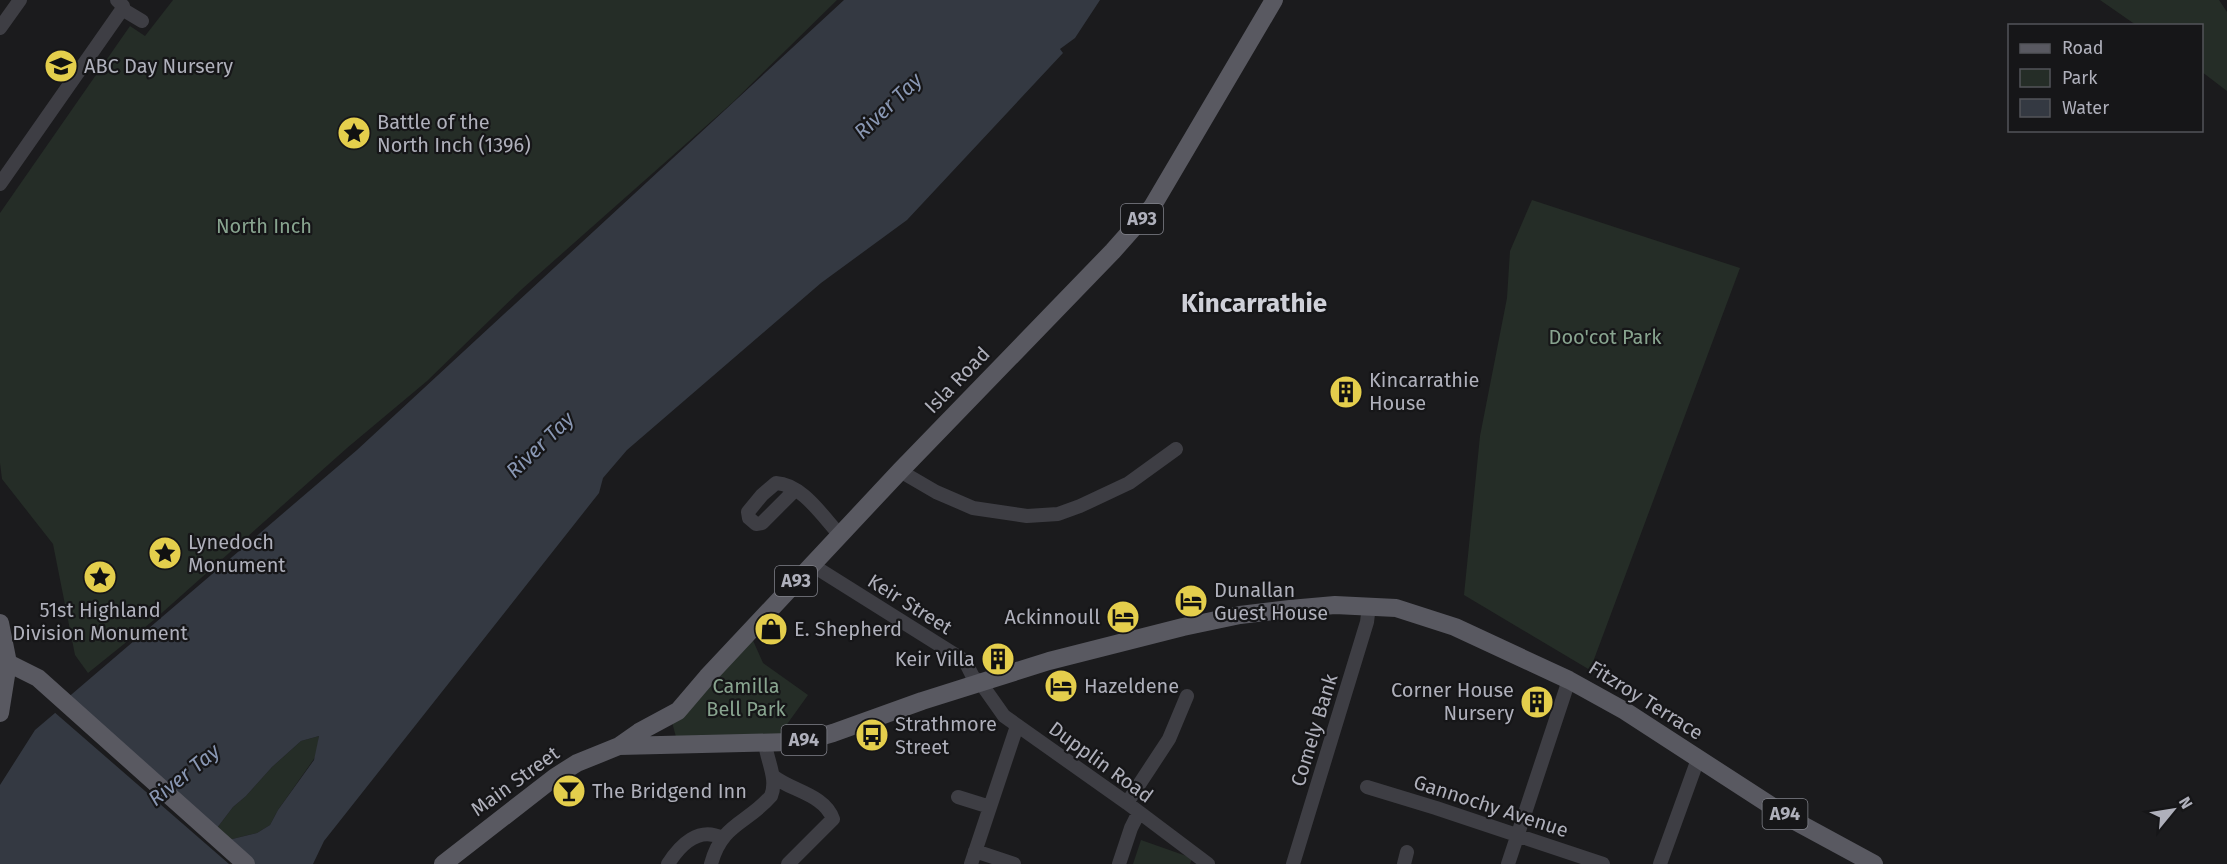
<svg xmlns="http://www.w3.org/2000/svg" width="2227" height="864" font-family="'Fira Sans',sans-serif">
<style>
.green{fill:#252d27}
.water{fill:#343942;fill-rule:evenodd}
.pier{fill:#1b1b1d}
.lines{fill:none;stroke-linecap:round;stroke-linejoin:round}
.minor{stroke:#3e3e44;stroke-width:14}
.major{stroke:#595961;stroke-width:18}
.labels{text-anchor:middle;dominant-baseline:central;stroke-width:4.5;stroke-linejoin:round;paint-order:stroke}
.shield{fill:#161618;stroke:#81828a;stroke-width:1.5}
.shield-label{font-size:18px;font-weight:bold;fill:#afb0bb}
.poi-label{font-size:20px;fill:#afb0bb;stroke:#161618;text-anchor:start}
.park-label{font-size:20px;fill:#88a48f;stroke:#161618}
.street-label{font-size:20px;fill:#afb0bb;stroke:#161618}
.water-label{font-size:21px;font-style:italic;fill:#8997b3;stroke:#161618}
.district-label{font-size:26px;font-weight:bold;fill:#cfd0d8;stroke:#161618}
</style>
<rect width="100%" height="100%" fill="#1b1b1d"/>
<path class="green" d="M173 0H837L732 103 522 289 427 381 347 448 155 619 88 673 75 655 53 544 2 479 0 463V213L130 26 145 36Z
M2100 0H2219L2227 12V91L2202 72V26L2136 25Z
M1532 200 1740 268 1590 670 1464 595 1480 436 1507 298 1510 251Z
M751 636 763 663 808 695 780 734 676 737 672 722Z
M319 736 316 756 278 810 270 825 257 833 224 841 214 832 233 807 246 796 272 767 301 741Z
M1141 840 1192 858 1190 864H1133Z"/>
<path class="water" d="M844 0H1100L1075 38 1060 49 1063 53 907 220 821 283 627 450 603 478 599 493 324 841 313 864H0V785L35 730 55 713 65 700 357 450ZM319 736 314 760 278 810 270 825 257 833 224 841 214 832 233 807 246 796 272 767 301 741Z"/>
<path class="pier" d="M63 698 254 864H229L53 711Z"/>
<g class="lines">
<path class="minor" d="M122 9 142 21
M0 28 20 0
M0 184 121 11 123 6 117 0
M900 471 936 492 973 508 1027 516 1058 514 1080 506 1129 483 1176 449
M795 490 762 523 756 524 749 518 748 512 762 495 776 483C802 484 823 517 840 535
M812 565 965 661 973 677 980 682 1004 716 1127 803 1208 864
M773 776C791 791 824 794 833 819L788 864
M1367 787 1436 808 1603 864
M958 797 990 807
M1127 803 1169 739 1187 696
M975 851 1014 864
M668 864C680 845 699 826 722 838
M711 864C722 823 747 824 771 796 778 779 767 761 765 743
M971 864 1017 726
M1119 864 1131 828 1139 812
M1293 864 1367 622 1369 606
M1404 864 1407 852
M1508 864 1569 680
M1660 864 1698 759"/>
<path class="major" d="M0 623 8 663 0 713
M8 663 38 678 246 864
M619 746 790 742 812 739 833 733 922 701 1049 661 1183 627 1240 615 1290 609 1335 605 1396 608 1455 627 1569 680 1625 711 1793 820 1874 864
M443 864 555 777 577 763 619 746 639 732 678 711 707 677 900 471 1113 251 1152 207 1274 0"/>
</g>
<defs>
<g id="school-disc" transform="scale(1.725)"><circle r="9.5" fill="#e4ce4c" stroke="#161618"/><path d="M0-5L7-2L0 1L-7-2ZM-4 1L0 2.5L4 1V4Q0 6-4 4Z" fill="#111"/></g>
<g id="sight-disc" transform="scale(1.725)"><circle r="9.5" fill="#e4ce4c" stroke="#161618"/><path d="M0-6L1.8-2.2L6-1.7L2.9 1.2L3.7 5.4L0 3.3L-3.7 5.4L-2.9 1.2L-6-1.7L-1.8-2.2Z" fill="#111"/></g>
<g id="building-disc" transform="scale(1.725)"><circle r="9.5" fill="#e4ce4c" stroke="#161618"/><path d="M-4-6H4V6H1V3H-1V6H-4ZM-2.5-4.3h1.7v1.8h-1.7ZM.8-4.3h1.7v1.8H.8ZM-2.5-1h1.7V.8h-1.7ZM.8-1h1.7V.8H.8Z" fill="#111"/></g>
<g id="hotel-disc" transform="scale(1.725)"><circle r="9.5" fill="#e4ce4c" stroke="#161618"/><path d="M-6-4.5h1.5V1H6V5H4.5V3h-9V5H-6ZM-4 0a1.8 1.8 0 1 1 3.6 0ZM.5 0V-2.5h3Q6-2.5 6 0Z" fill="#111"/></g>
<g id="shop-disc" transform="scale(1.725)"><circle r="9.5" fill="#e4ce4c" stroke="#161618"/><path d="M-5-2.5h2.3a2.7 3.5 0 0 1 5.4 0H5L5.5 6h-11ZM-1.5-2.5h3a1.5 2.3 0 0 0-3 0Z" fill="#111"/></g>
<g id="bus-disc" transform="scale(1.725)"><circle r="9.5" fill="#e4ce4c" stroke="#161618"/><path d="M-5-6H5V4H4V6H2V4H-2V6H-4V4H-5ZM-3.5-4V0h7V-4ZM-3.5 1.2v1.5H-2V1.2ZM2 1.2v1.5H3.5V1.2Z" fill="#111"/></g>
<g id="bar-disc" transform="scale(1.725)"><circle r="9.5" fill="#e4ce4c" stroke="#161618"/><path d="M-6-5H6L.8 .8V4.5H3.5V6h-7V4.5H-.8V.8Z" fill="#111"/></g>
</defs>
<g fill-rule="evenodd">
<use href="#school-disc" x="61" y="66"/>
<use href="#sight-disc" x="354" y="133"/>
<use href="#building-disc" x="1346" y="392"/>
<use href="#sight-disc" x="165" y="553"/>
<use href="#sight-disc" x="100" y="577"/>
<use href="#hotel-disc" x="1191" y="601"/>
<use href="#hotel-disc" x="1123" y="617"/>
<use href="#shop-disc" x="771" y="629"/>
<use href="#building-disc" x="998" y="659"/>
<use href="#hotel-disc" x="1061" y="686"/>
<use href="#building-disc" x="1537" y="702"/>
<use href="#bus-disc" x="872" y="735"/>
<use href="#bar-disc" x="569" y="791"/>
</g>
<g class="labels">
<g class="shield">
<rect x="1121" y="204" width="42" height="30" rx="4.5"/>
<rect x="775" y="566" width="42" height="30" rx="4.5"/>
<rect x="781.5" y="725" width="45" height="30" rx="4.5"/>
<rect x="1762.5" y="799" width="45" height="30" rx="4.5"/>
</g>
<g class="shield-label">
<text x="1142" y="219">A93</text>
<text x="796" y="581">A93</text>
<text x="804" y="740">A94</text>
<text x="1785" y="814">A94</text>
</g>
<g class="poi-label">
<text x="84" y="66">ABC Day Nursery</text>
<text x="377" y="122">Battle of the<tspan x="377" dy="23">North Inch (1396)</tspan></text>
<text x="1369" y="380">Kincarrathie<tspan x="1369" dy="23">House</tspan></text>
<text x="188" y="542">Lynedoch<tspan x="188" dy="23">Monument</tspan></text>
<text x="1214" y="590">Dunallan<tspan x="1214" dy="23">Guest House</tspan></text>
<text x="100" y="610" text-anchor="middle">51st Highland<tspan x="100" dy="23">Division Monument</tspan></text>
<text x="1100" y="617" text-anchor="end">Ackinnoull</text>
<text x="794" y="629">E. Shepherd</text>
<text x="975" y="659" text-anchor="end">Keir Villa</text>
<text x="1084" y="686">Hazeldene</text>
<text x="1514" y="690" text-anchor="end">Corner House<tspan x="1514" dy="23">Nursery</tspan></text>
<text x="895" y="724">Strathmore<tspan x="895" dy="23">Street</tspan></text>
<text x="592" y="791">The Bridgend Inn</text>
</g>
<g class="park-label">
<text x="264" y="226">North Inch</text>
<text x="1605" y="337">Doo'cot Park</text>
<text x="746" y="686">Camilla<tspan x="746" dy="23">Bell Park</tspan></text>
</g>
<g class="street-label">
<text transform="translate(957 380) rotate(-46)">Isla Road</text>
<text transform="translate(910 604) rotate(32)">Keir Street</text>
<text transform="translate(1646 700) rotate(32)">Fitzroy Terrace</text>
<text transform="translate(1314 730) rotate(-73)">Comely Bank</text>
<text transform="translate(1101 762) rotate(36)">Dupplin Road</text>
<text transform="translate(515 781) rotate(-36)">Main Street</text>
<text transform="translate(1491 806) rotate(18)">Gannochy Avenue</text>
</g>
<g class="water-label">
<text transform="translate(888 106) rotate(-44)">River Tay</text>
<text transform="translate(540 445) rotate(-44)">River Tay</text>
<text transform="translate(184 775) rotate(-39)">River Tay</text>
</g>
<g class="district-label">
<text x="1254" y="303">Kincarrathie</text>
</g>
</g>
<rect x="2008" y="24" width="195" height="108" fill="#161618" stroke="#535459" stroke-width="1.5"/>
<rect x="2020" y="44" width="30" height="9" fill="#595961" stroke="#535459" stroke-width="1.5"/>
<text x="2062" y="54" font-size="18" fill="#afb0bb">Road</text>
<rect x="2020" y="69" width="30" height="18" fill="#252d27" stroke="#535459" stroke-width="1.5"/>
<text x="2062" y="84" font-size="18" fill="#afb0bb">Park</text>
<rect x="2020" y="99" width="30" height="18" fill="#343942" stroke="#535459" stroke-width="1.5"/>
<text x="2062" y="114" font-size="18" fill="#afb0bb">Water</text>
<g transform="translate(2173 810) rotate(60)" stroke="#161618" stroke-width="4.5" paint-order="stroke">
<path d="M0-4.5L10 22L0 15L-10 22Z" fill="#afb0bb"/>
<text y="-9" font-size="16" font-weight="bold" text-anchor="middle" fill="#afb0bb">N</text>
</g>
</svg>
